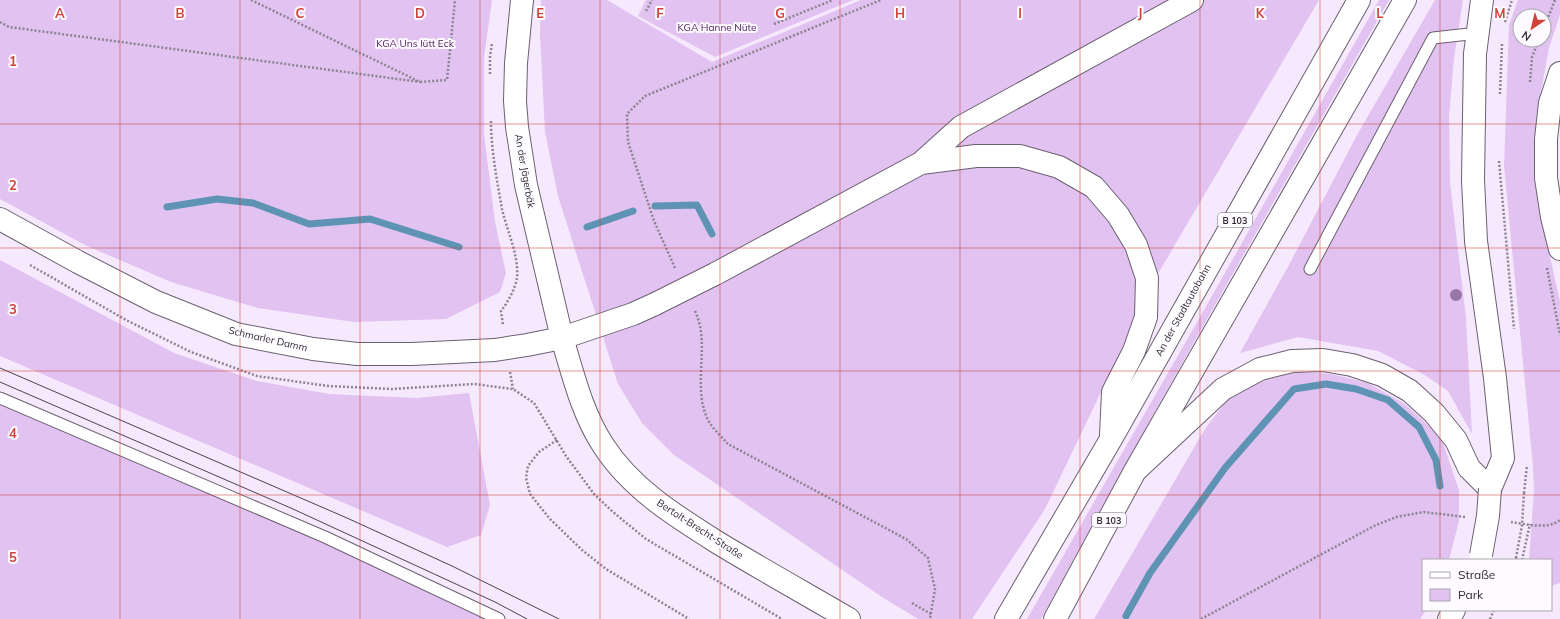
<svg xmlns="http://www.w3.org/2000/svg" width="1560" height="619" font-family="Mulish,sans-serif">
<style>
.green{fill:#e1c2f0;fill-rule:evenodd}
.lines{fill:none;stroke-linecap:round;stroke-linejoin:round}
.stream{stroke:#5f93b4;stroke-width:7}
.service-casing{stroke:#6b6071;stroke-width:13}
.minor-casing{stroke:#6b6071;stroke-width:24}
.tertiary-casing{stroke:#6b6071;stroke-width:24}
.secondary-casing{stroke:#6b6071;stroke-width:24}
.trunk-casing{stroke:#6b6071;stroke-width:24}
.path{stroke:#8c8391;stroke-width:2.5;stroke-dasharray:2 2;stroke-linecap:butt}
.service{stroke:#fff;stroke-width:11}
.minor{stroke:#fff;stroke-width:22}
.tertiary{stroke:#fff;stroke-width:22}
.secondary{stroke:#fff;stroke-width:22}
.trunk{stroke:#fff;stroke-width:22}
.tram{stroke:#4b444e;stroke-width:1}
.trunk-bridge-casing{stroke:#6b6071;stroke-width:24;stroke-linecap:butt}
.path-bridge{stroke:#8c8391;stroke-width:2.5;stroke-dasharray:2 2;stroke-linecap:butt}
.trunk-bridge{stroke:#fff;stroke-width:22}
.tree{fill:#9876a6}
.grid{fill:none;stroke:#d1433a;stroke-width:1;stroke-opacity:0.55}
.labels{text-anchor:middle;dominant-baseline:central;stroke-width:4;stroke-linejoin:round;paint-order:stroke}
.shield{fill:#fdfbff;stroke:#6d6970;stroke-width:1}
.shield-label{font-size:9px;font-weight:bold;fill:#2f2a32}
.park-label{font-size:10px;fill:#4b175f;stroke:#fdfbff}
.street-label{font-size:10px;fill:#2f2a32;stroke:#fdfbff}
.grid-label{font-size:13px;text-anchor:middle;font-weight:bold;fill:#d1433a;stroke:#fdfbff;stroke-width:4;stroke-linejoin:round;paint-order:stroke}
</style>
<rect width="100%" height="100%" fill="#f6e9fd"/>
<path class="green" d="M0 0H492L484 58V134L495 222 506 273 500 292 446 319 354 322 258 308 171 282 85 245 0 199Z
M541 0H607L712 62 861 0H1319L1156 277 1045 509 972 619H918L882 597 674 455 642 423 618 384 558 196 545 132 540 34Z
M646 0H853L715 57 638 16Z
M1379 0H1389C1272 206 1153 410 1041 619H1027L1204 310Z
M1435 0H1463L1454 58 1449 117 1450 182 1466 318 1472 434 1448 391 1423 374 1378 351 1298 337 1240 353 1290 263 1357 135Z
M1518 0H1560V15L1549 48 1536 118 1537 172 1542 220 1560 302V583L1551 586V560H1529L1534 490 1533 467 1504 166 1509 25ZM1520 16H1544V40H1520Z
M0 260 174 353 257 381 329 394 417 398 469 393 490 505 481 535 447 547 0 356Z
M1300 372 1331 374 1368 383 1405 404 1441 437 1459 490V521L1449 560H1423V610H1426L1420 619H1094L1205 429C1212 420 1219 410 1226 402 1244 383 1276 376 1300 372Z
M0 404 331 546 484 619H0Z"/>
<g class="lines">
<path class="stream" d="M655 206 697 205 712 234
M167 207 217 199 253 203 309 224 370 219 459 247
M587 227 633 211
M1126 616 1150 573 1225 468 1294 389 1326 384 1356 389 1388 400 1419 427 1436 460 1440 486"/>
<g class="service-casing">
<path id="service" d="M1310 269 1433 38 1478 33
M0 398 325 537 499 619"/>
</g>
<g class="minor-casing">
<path id="minor" d="M1560 73 1550 103 1546 139V178L1552 217 1560 249"/>
</g>
<g class="tertiary-casing">
<path id="tertiary" d="M0 219 78 262 156 302 236 334 313 349 357 354H412L495 350 527 345 562 338 526 185 517 127 515 101 516 63 522 0"/>
</g>
<g class="secondary-casing">
<path id="secondary" d="M562 338C573 374 582 413 603 445 631 489 677 517 720 544 763 570 806 594 849 619"/>
</g>
<g class="trunk-casing">
<path id="trunk" d="M921 163 976 156H1020L1059 167 1094 187 1118 215 1136 245 1147 278 1146 317 1134 351 1113 392 1111 435
M715 274 921 163 961 127 1192 0
M562 338 633 314 655 304
M1135 471 1223 389 1260 369 1292 361 1323 360 1352 365 1382 375 1410 391 1434 413 1456 440 1469 468 1490 489 1503 458 1495 378 1476 241 1473 180 1475 54 1482 0
M1006 619 1111 439 1359 0
M1055 619 1135 471 1405 0
M1449 619 1454 610"/>
</g>
<path class="path" d="M251 0 420 82 447 80 455 0
M646 11 652 0
M0 22 9 27 420 82
M1505 22 1512 0
M774 24 833 0
M1544 28 1555 0
M490 74V57L492 43
M1530 82 1532 57 1539 40
M1500 94 1502 43
M491 121C491 149 497 181 502 209 507 231 519 255 517 278 515 289 508 302 501 311L503 325
M1499 161 1514 329
M30 265 126 320 191 352 257 376 328 386 392 389 474 384 513 389 534 403 566 456 594 494 613 512 646 539 782 619
M675 268 654 221 628 142 627 114 645 96 881 0
M1547 268 1560 335
M695 311C711 345 692 383 707 418 711 427 721 436 728 444L906 539 928 558 935 589 930 619
M510 372 513 389
M557 440 539 452 528 466 526 478 530 494 550 519 582 550 606 569 689 619
M1524 493 1527 465
M1511 522C1525 524 1548 530 1560 520
M1516 560V558
M1522 560 1530 524
M912 603 931 614
M1201 619 1374 526 1396 517 1424 512 1465 517
M1490 619 1494 610"/>
<use href="#service" class="service"/>
<use href="#minor" class="minor"/>
<use href="#tertiary" class="tertiary"/>
<use href="#secondary" class="secondary"/>
<use href="#trunk" class="trunk"/>
<path class="tram" d="M0 368 347 518 452 566 559 619
M0 382 293 509 495 602 527 619"/>
<g class="trunk-bridge-casing">
<path id="trunk-bridge" d="M655 304 715 274
M1481 555 1488 516 1490 489"/>
</g>
<path class="path-bridge" d="M1516 558 1522 525 1524 493"/>
<use href="#trunk-bridge" class="trunk-bridge"/>
</g>
<circle class="tree" cx="1456" cy="295" r="6"/>
<path class="grid" d="M120 0V619M240 0V619M360 0V619M480 0V619M600 0V619M720 0V619M840 0V619M960 0V619M1080 0V619M1200 0V619M1320 0V619M1440 0V560M0 124H1560M0 248H1560M0 371H1560M0 495H1560M1440 610V619"/>
<g class="labels">
<g class="shield">
<rect x="1218" y="213" width="34" height="14" rx="3"/>
<rect x="1092" y="513" width="34" height="14" rx="3"/>
</g>
<g class="shield-label">
<text x="1235" y="220">B 103</text>
<text x="1109" y="520">B 103</text>
</g>
<g class="park-label">
<text x="717" y="27">KGA Hanne Nüte</text>
<text x="415" y="43">KGA Uns lütt Eck</text>
</g>
<g class="street-label">
<text transform="translate(525 171) rotate(80)">An der Jägerbäk</text>
<text transform="translate(1183 310) rotate(-61)">An der Stadtautobahn</text>
<text transform="translate(268 339) rotate(13)">Schmarler Damm</text>
<text transform="translate(700 529) rotate(33)">Bertolt-Brecht-Straße</text>
</g>
</g>
<g class="grid-label">
<text x="60" y="18">A</text>
<text x="180" y="18">B</text>
<text x="300" y="18">C</text>
<text x="420" y="18">D</text>
<text x="540" y="18">E</text>
<text x="660" y="18">F</text>
<text x="780" y="18">G</text>
<text x="900" y="18">H</text>
<text x="1020" y="18">I</text>
<text x="1140" y="18">J</text>
<text x="1260" y="18">K</text>
<text x="1380" y="18">L</text>
<text x="1500" y="18">M</text>
<text x="13" y="66">1</text>
<text x="13" y="190">2</text>
<text x="13" y="314">3</text>
<text x="13" y="438">4</text>
<text x="13" y="562">5</text>
</g>
<rect x="1422" y="559" width="130" height="52" fill="#fdfbff" stroke="#aba7ad"/>
<rect x="1430" y="572" width="20" height="6" fill="#ffffff" stroke="#aba7ad"/>
<text x="1458" y="579" font-size="12" fill="#2f2a32">Straße</text>
<rect x="1430" y="589" width="20" height="12" fill="#e1c2f0" stroke="#aba7ad"/>
<text x="1458" y="599" font-size="12" fill="#2f2a32">Park</text>
<g transform="translate(1532 28) rotate(215)"><circle r="19" fill="#fdfbff" stroke="#aba7ad"/>
<path d="M0-3L7 15L0 10L-7 15Z" fill="#d1433a"/>
<text y="-6" font-size="11" font-weight="bold" text-anchor="middle" fill="#2f2a32">N</text>
</g>
</svg>
